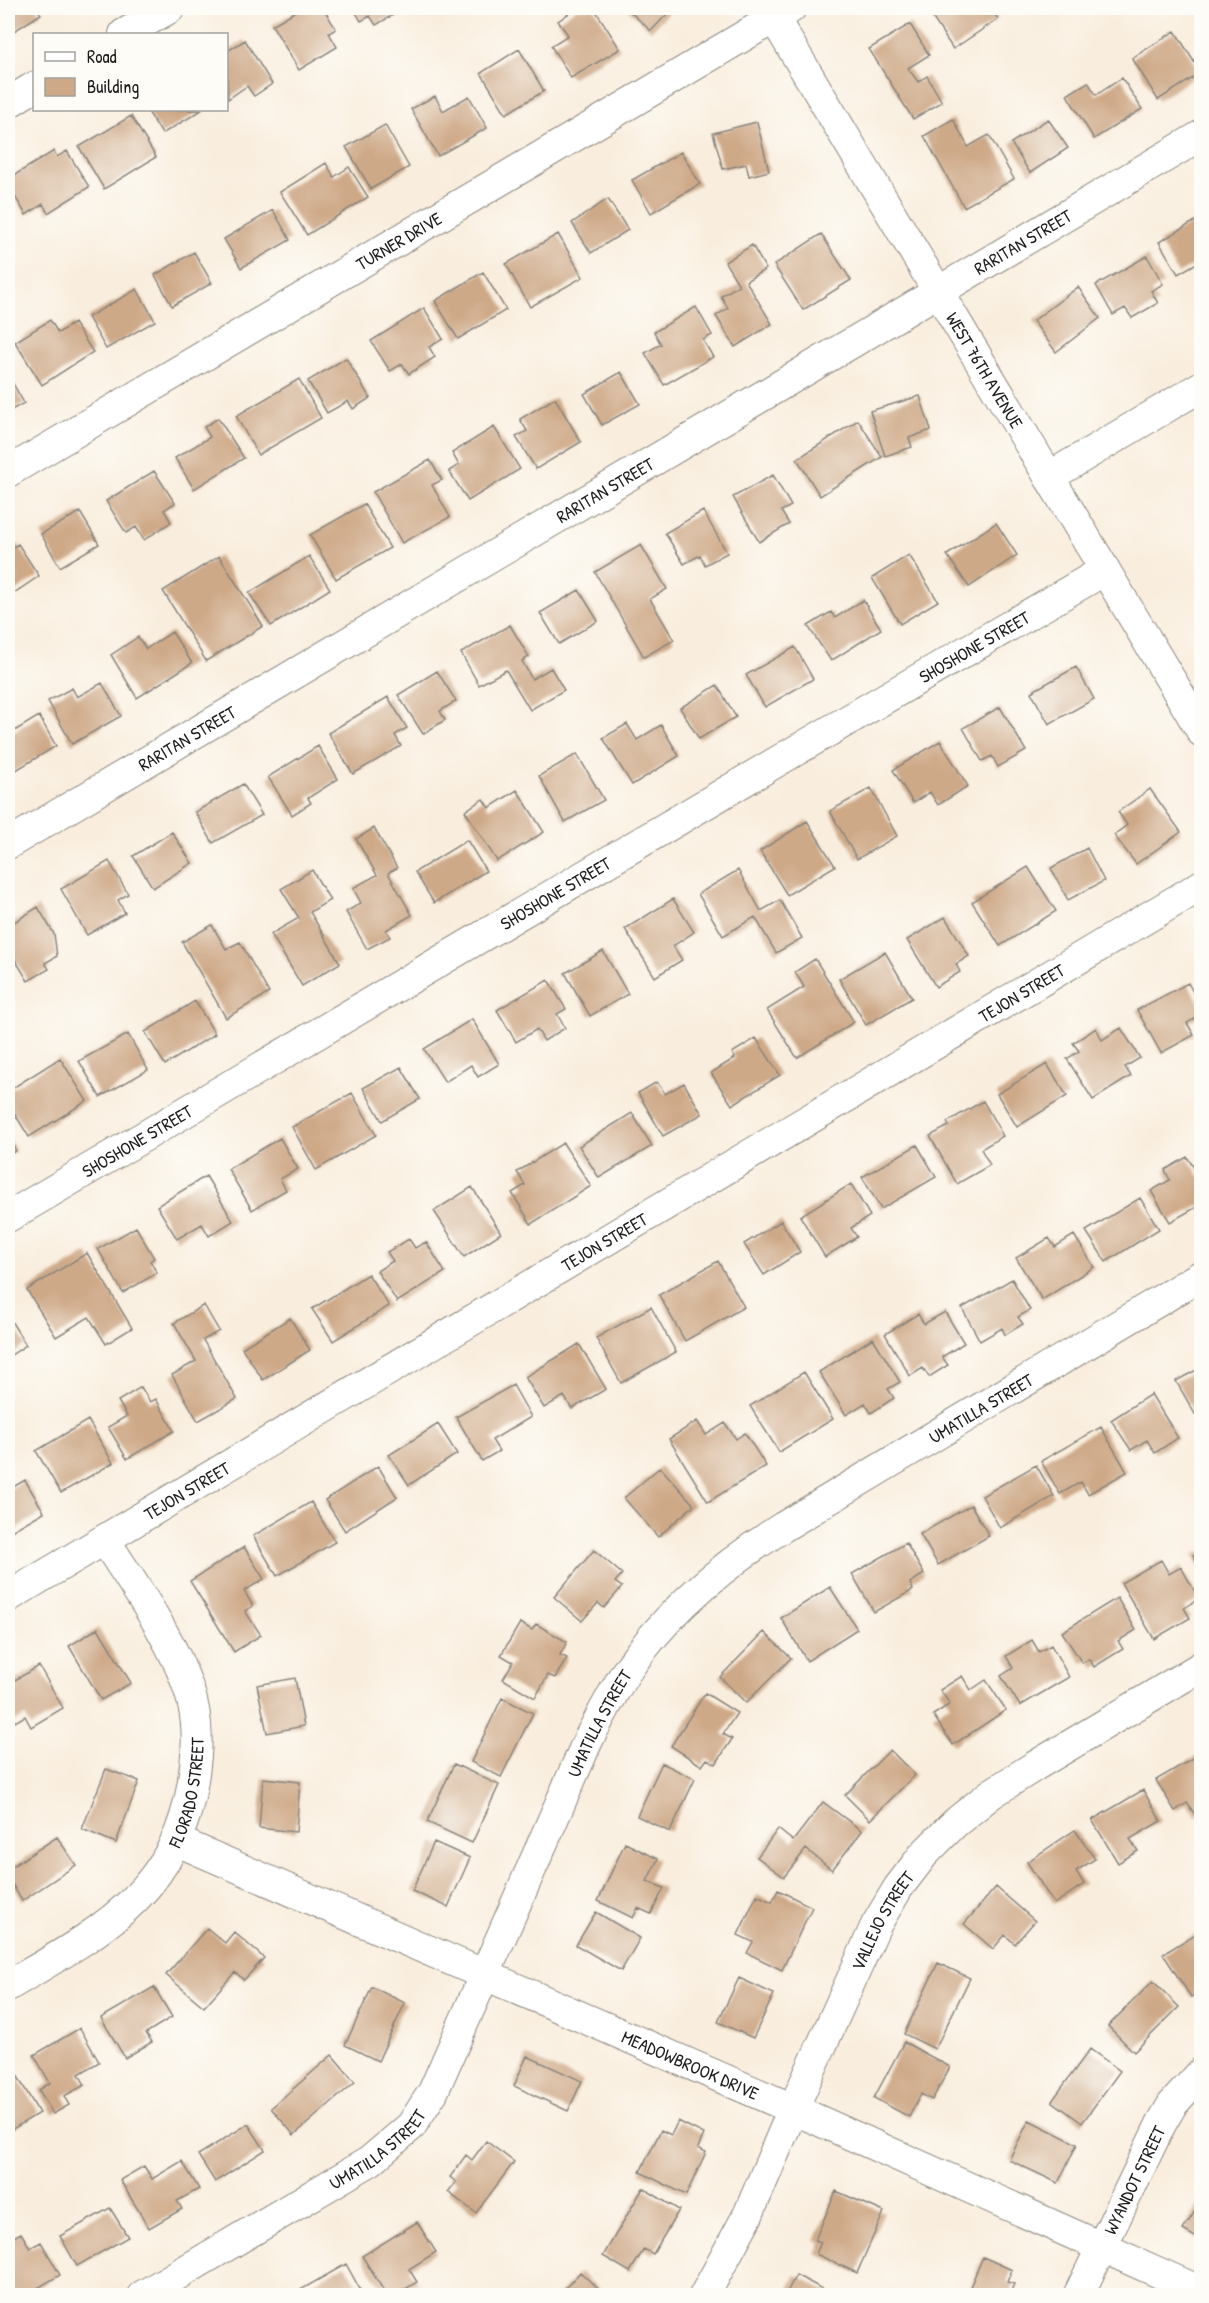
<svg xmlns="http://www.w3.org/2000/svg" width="1209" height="2303" font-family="'Patrick Hand',sans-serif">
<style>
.building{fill:#cea987}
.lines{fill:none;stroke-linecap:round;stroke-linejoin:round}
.minor-casing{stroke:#8a857d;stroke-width:32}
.minor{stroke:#fff;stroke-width:30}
.labels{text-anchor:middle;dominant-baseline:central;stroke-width:5;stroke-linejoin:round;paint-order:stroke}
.street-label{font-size:18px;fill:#1c1c1c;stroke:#fdfcf7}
</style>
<rect width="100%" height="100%" fill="#fdfcf7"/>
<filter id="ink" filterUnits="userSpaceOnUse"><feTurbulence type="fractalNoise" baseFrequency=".0167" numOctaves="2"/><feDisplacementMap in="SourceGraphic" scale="12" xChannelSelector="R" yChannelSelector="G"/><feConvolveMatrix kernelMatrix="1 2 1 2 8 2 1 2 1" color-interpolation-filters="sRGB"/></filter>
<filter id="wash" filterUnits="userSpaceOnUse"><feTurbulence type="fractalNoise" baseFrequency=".008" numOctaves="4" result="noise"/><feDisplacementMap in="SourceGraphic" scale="24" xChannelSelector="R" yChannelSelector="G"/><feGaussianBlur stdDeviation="1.35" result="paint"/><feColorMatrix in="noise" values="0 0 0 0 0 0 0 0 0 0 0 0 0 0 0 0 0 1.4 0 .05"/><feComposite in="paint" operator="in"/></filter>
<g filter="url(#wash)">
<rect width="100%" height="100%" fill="#f9eede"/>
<g id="blocks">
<path class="building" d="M8 8H36L41 14 8 35Z
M301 8H323L336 29 329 33 337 47 299 70 272 25Z
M353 8H405L376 25 370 16 361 21Z
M577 8H594L620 49 571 78 551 46 568 35 558 21Z
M626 8H673L651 31Z
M926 8H993L991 9 998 19 953 49Z
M910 24 929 55 908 68 918 82 927 76 942 102 913 119 869 49Z
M1175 31 1201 73 1158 100 1132 58Z
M245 40 272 84 254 96 247 86 228 99 226 52Z
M519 49 544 91 506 114 481 73Z
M1122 78 1142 109 1094 139 1067 95 1088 82 1096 95Z
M435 96 443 111 469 96 487 128 438 156 411 109Z
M147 110H202L162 134Z
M131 116 156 157 104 189 79 147Z
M953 119 968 147 989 135 1014 179 964 207 924 136Z
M1048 119 1068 148 1030 173 1011 143Z
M757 122 769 171 749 176 746 164 723 169 713 133Z
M385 125 409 167 371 189 346 147Z
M54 151 57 157 67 151 89 187 48 213 43 204 26 215 8 185V179Z
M681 152 700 184 651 213 632 180Z
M326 163 334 177 349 167 368 197 307 235 280 192Z
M608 199 628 230 591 253 572 223Z
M273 210 290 240 241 268 224 239Z
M1197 220 1202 228V260L1178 274 1159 242Z
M558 234 583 277 530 307 506 264Z
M821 234 851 280 803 310 774 265Z
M752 245 766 269 746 281 772 324 735 347 716 316 728 308 721 296 739 285 725 262Z
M194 252 212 283 172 306 155 275Z
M1147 256 1163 284 1151 291 1158 303 1132 318 1125 308 1113 315 1096 285Z
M483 272 506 310 458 339 435 301Z
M1078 287 1100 318 1056 352 1033 321Z
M137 289 155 321 106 349 88 317Z
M696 307 712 335 703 340 713 357 664 385 645 353 661 344 654 332Z
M424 308 443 339 429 347 435 357 409 374 402 364 390 371 371 341Z
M50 320 58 333 74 323 93 352 42 385 15 342Z
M346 358 370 398 353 409 348 401 327 413 308 381Z
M621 372 640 404 602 425 584 394Z
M8 375 24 403 8 412Z
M299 379 321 418 258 455 236 416Z
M920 396 931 430 909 438 912 447 885 456 870 411Z
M555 398 581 442 536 469 516 437 527 431 520 419Z
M218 418 244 458 194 489 175 458 210 437 204 427Z
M858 420 882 457 820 496 797 459Z
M494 427 520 469 468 501 449 471 459 465 452 453Z
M430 460 442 480 432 485 450 517 402 543 373 492Z
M154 471 175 503 164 510 171 522 144 540 136 527 126 533 106 501Z
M773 475 791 506 781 511 789 524 759 542 733 497Z
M364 504 390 548 336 579 310 535Z
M703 511 727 553 705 565 700 555 684 564 665 533Z
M80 512 99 544 60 567 41 534Z
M996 523 1017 555 969 587 947 555Z
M18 544 39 576 8 597V550Z
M641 545 667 589 650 599 674 640 644 657 595 572Z
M909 555 938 601 900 624 872 578Z
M219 556 263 626 206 661 163 591Z
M309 556 330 589 271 626 249 593Z
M579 590 598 621 559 644 540 613Z
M863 600 881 629 831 661 808 626 831 612 835 618Z
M510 625 529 657 522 661 532 679 551 668 564 690 530 710 506 670 479 685 461 653Z
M172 632 192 663 137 698 111 655 138 637 146 649Z
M795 647 813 679 765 707 746 675Z
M1076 667 1094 699 1049 724 1031 692Z
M437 671 456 701 440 711 445 720 423 734 398 695Z
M102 683 121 716 72 744 48 701 72 688 77 697Z
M717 685 736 717 699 739 680 708Z
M388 697 407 728 395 735 401 746 353 774 328 733Z
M1000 707 1026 751 998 767 992 756 982 761 963 728Z
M39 716 56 746 8 775V735Z
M627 724 637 740 661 725 679 756 632 785 603 738Z
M940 741 968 786 938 805 930 792 913 803 893 770Z
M318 746 338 779 308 798 311 803 292 815 268 777Z
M577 754 604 800 565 822 539 776Z
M243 784 262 815 213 843 195 812Z
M871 788 897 836 857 859 830 811Z
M1150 789 1181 832 1136 864 1114 835 1127 825 1118 812Z
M517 790 544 832 497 861 465 811 483 799 489 808Z
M807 821 835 866 787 895 760 851Z
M374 828 397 868 388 873 412 915 386 930 390 937 367 949 346 912 361 903 353 888 377 875 356 839Z
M172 832 192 863 153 888 133 856Z
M467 840 486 871 434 903 415 872Z
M1087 848 1104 881 1068 900 1051 868Z
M109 861 128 894 118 900 125 913 87 935 61 889Z
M1028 867 1056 911 1000 946 972 902Z
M312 870 330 900 310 912 340 963 302 986 271 934 299 918 281 889Z
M738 870 761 911 780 900 802 938 776 953 755 917 723 936 698 894Z
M673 899 694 932 673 946 682 960 655 977 625 929Z
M38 907 54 934 57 956 45 963 49 969 28 981 8 948V926Z
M945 917 969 956 956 964 960 972 936 987 907 940Z
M212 925 226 949 240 942 269 993 226 1018 182 942Z
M603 951 628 994 590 1016 565 973Z
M885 952 912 998 866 1025 839 979Z
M815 959 854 1022 797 1058 767 1010 804 987 795 972Z
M548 980 566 1009 557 1014 565 1028 544 1041 537 1029 516 1042 497 1010Z
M1188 983 1202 1008V1015L1187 1023 1194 1035 1161 1053 1137 1010Z
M195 1001 215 1034 165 1065 145 1032Z
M472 1019 499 1064 478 1077 471 1065 445 1082 424 1049Z
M1096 1028 1102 1040 1121 1028 1140 1058 1125 1067 1131 1076 1093 1100 1067 1059 1079 1051 1073 1043Z
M128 1034 148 1070 100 1097 79 1061Z
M756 1038 780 1075 732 1105 711 1073 735 1058 732 1053Z
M60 1058 87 1101 29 1137 8 1103V1091Z
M1047 1064 1067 1096 1017 1127 997 1094Z
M401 1067 420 1099 382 1121 363 1088Z
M657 1082 665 1094 684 1083 702 1114 663 1136 638 1093Z
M352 1093 376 1135 316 1170 292 1127Z
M983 1101 1003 1136 981 1149 990 1165 957 1184 930 1136 949 1126 947 1122Z
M632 1113 652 1146 599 1178 579 1146Z
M8 1136 16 1151 8 1155Z
M280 1138 298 1169 280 1179 286 1190 252 1210 228 1169Z
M563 1143 591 1186 531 1224 512 1193 525 1185 517 1172Z
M917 1145 936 1177 881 1209 862 1177Z
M1187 1157 1202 1180V1204L1170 1222 1151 1191 1170 1180 1165 1170Z
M206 1176 233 1221 209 1236 202 1224 177 1239 157 1206Z
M851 1184 870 1216 851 1228 857 1237 825 1257 800 1216Z
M472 1187 501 1233 464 1257 434 1211Z
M1140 1198 1159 1229 1106 1262 1086 1231Z
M781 1221 800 1252 764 1275 744 1244Z
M136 1227 154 1258 150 1261 157 1273 123 1293 98 1249Z
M1074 1235 1094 1267 1042 1300 1016 1258 1049 1238 1055 1247Z
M409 1239 415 1248 426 1242 445 1272 397 1302 377 1271 393 1261 387 1252Z
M87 1253 132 1328 106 1344 89 1317 56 1337 27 1290Z
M718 1261 744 1307 685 1341 659 1295Z
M368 1274 389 1306 333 1341 312 1309Z
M1012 1279 1030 1310 1018 1317 1023 1324 1005 1335 1002 1328 980 1341 962 1308Z
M204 1305 219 1331 203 1340 237 1399 198 1421 172 1375 196 1361 174 1323Z
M651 1307 676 1352 621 1383 596 1338Z
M945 1312 964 1343 942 1357 948 1365 929 1377 923 1368 910 1376 885 1334 918 1314 924 1324Z
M8 1316 26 1345 8 1357Z
M290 1318 310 1350 263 1380 242 1348Z
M873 1338 900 1382 888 1389 894 1398 871 1413 865 1403 846 1415 819 1372Z
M579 1344 606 1389 572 1409 564 1396 544 1408 525 1377Z
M1202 1367V1410L1195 1414 1176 1381Z
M804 1372 833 1419 779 1452 750 1406Z
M513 1385 531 1417 492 1440 499 1451 482 1461 456 1417Z
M141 1387 150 1402 156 1399 174 1431 127 1459 108 1427 127 1416 118 1401Z
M1151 1394 1178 1438 1155 1453 1147 1440 1131 1450 1111 1420Z
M88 1420 113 1463 61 1493 36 1451Z
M697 1421 706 1435 725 1423 736 1439 745 1433 766 1466 708 1502 669 1439Z
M438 1424 457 1454 409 1485 389 1455Z
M1101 1427 1127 1472 1088 1494 1081 1482 1060 1494 1041 1461Z
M1036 1465 1054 1496 1000 1528 982 1496Z
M378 1466 397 1497 345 1531 325 1500Z
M660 1467 694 1505 658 1537 624 1498Z
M25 1480 44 1512 8 1533V1490Z
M311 1502 335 1542 277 1576 253 1536Z
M971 1505 989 1536 938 1565 920 1534Z
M906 1543 924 1574 910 1583 913 1590 874 1612 852 1574Z
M244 1547 264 1579 244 1591 253 1606 245 1611 261 1635 234 1652 190 1581Z
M594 1550 622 1574 615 1582 622 1587 604 1608 598 1603 582 1621 554 1597Z
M1202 1551V1570L1193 1555Z
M1161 1560 1169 1574 1181 1567 1199 1599 1184 1608 1190 1618 1154 1639 1121 1583Z
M830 1587 857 1629 807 1661 781 1618Z
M1117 1598 1136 1630 1118 1641 1123 1649 1094 1667 1089 1659 1082 1663 1062 1632Z
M520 1623 532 1630 536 1624 567 1642 560 1655 567 1658 555 1678 548 1675 535 1698 503 1679 513 1662 501 1655Z
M98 1628 131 1683 101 1700 69 1646Z
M764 1632 791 1658 746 1703 720 1677Z
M1032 1640 1039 1652 1051 1645 1069 1677 1020 1706 1001 1676 1013 1668 1006 1656Z
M39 1666 63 1708 31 1727 25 1716 15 1722 8 1710V1684Z
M962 1676 971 1690 986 1680 1006 1710 953 1745 933 1715 950 1704 940 1690Z
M295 1678 304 1726 267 1733 257 1685Z
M705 1693 737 1713 723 1734 732 1739 716 1764 707 1759 702 1766 671 1746Z
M502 1698 533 1713 501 1777 471 1762Z
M890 1750 915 1775 870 1820 845 1795Z
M1202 1753V1813L1196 1816 1187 1803 1175 1811 1156 1780Z
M662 1763 695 1779 670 1832 637 1816Z
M454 1764 499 1785 472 1843 427 1822Z
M106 1769 139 1781 116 1843 82 1829Z
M263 1778 300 1782 296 1832 259 1828Z
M1143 1790 1161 1821 1130 1839 1138 1851 1118 1863 1092 1820Z
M823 1802 862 1831 832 1870 806 1849 784 1877 757 1857 778 1829 793 1841Z
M1075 1830 1095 1859 1076 1871 1084 1884 1054 1904 1027 1862Z
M57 1837 76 1865 22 1901 8 1877V1869Z
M434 1842 470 1858 448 1907 412 1891Z
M625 1843 658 1859 647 1881 664 1888 651 1914 638 1908 633 1918 598 1901Z
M996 1887 1035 1921 1015 1944 1005 1935 993 1949 964 1924Z
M778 1890 812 1907 782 1970 747 1953 753 1942 738 1935 757 1895 772 1902Z
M596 1912 640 1938 621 1971 576 1945Z
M207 1928 225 1943 234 1932 264 1958 244 1980 235 1972 204 2007 166 1975Z
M1202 1930V1991L1191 1997 1163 1954Z
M938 1963 970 1978 935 2049 904 2034Z
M739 1978 774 1994 753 2038 718 2022Z
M1153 1981 1179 2007 1134 2052 1108 2026Z
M154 1987 172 2017 146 2033 152 2042 125 2058 101 2018Z
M372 1987 405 2003 378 2061 345 2045Z
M80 2028 99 2062 79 2074 85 2085 64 2096 69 2105 53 2114 39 2090 50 2083 34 2055Z
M904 2042 950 2067 932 2100 921 2094 909 2117 874 2098Z
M1090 2049 1120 2071 1082 2123 1052 2101Z
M332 2055 355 2082 294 2135 271 2108Z
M527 2056 582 2081 568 2111 514 2086Z
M14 2070 39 2113 8 2132V2074Z
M1029 2120 1077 2144 1058 2183 1009 2160Z
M678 2121 704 2134 698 2148 706 2152 686 2195 640 2172 661 2130 671 2135Z
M248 2124 265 2150 215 2182 198 2155Z
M486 2141 514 2162 476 2213 448 2192 456 2182 450 2177 466 2155 472 2160Z
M182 2161 199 2189 177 2201 182 2209 149 2228 120 2180 144 2166 152 2179Z
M643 2188 679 2210 653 2254 644 2249 630 2272 603 2256Z
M836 2191 884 2212 857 2273 816 2254 821 2242 815 2240Z
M1202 2200V2241L1183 2230Z
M110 2208 128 2237 77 2266 60 2236Z
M417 2222 436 2252 409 2269 417 2282 394 2296H387L362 2256Z
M21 2233 30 2248 41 2242 60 2275 24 2296H8V2240Z
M983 2257 1012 2270 1007 2282 1014 2284 1009 2296H966Z
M346 2264 362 2293 357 2296H296L295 2293Z
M580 2272 606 2296H558Z
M796 2275 832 2294 831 2296H785Z"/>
</g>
</g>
<g filter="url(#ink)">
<use href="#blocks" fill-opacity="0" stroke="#8a857d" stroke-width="1.5"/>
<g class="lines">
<g class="minor-casing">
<g id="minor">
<path id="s1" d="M768 8 1202 732"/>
<path d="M124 34 170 8"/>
<path d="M8 103 34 87"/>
<path id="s2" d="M8 472 791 8"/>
<path d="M1049 477 1202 386"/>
<path id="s3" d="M8 844 1202 135"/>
<path id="s4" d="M8 1217 778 761 1105 570"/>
<path id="s5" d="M8 1597 1202 885"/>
<path id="s6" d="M177 1841 793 2109 1202 2292"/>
<path id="s7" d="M8 1986C97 1933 177 1894 193 1780 198 1749 199 1720 189 1690 172 1638 134 1586 105 1540"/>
<path id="s8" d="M142 2296 370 2161 411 2126 433 2092 588 1740C600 1717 612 1694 626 1672 666 1612 723 1565 783 1527L1202 1275"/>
<path id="s9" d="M704 2296 748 2215 793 2109 876 1925 898 1888 924 1854 955 1823 991 1794 1035 1766 1202 1666"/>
<path id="s10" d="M1078 2296 1161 2124 1172 2105 1202 2072"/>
</g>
</g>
<use href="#minor" class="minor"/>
</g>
</g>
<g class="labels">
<g class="street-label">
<text stroke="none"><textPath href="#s2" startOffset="454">TURNER DRIVE</textPath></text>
<text stroke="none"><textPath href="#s3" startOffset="1180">RARITAN STREET</textPath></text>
<text stroke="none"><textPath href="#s1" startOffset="422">WEST 76TH AVENUE</textPath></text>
<text stroke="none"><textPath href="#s3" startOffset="694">RARITAN STREET</textPath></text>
<text stroke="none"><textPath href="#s4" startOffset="1122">SHOSHONE STREET</textPath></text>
<text stroke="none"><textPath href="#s3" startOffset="208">RARITAN STREET</textPath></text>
<text stroke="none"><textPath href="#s4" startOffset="636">SHOSHONE STREET</textPath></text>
<text stroke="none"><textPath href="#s5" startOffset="1180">TEJON STREET</textPath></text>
<text stroke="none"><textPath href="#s4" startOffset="150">SHOSHONE STREET</textPath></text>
<text stroke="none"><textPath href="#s5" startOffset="694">TEJON STREET</textPath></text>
<text stroke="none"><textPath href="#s8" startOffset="1268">UMATILLA STREET</textPath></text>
<text stroke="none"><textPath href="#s5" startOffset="208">TEJON STREET</textPath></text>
<text stroke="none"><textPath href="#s8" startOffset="764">UMATILLA STREET</textPath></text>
<text stroke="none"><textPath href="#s7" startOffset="276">FLORADO STREET</textPath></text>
<text stroke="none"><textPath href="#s9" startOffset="416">VALLEJO STREET</textPath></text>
<text stroke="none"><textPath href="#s6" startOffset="560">MEADOWBROOK DRIVE</textPath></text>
<text stroke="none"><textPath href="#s8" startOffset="278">UMATILLA STREET</textPath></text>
<text stroke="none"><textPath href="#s10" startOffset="129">WYANDOT STREET</textPath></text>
</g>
</g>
<rect width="1209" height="2303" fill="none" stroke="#fdfcf7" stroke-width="30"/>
<rect x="33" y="33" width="195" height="78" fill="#fdfcf7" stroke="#a3a29f" stroke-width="1.5"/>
<rect x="45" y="52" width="30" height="9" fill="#ffffff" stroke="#a3a29f" stroke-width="1.5"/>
<text x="87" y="63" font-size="18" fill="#1c1c1c">Road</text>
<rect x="45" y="78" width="30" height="18" fill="#cea987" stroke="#a3a29f" stroke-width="1.5"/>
<text x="87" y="93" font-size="18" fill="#1c1c1c">Building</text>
</svg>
